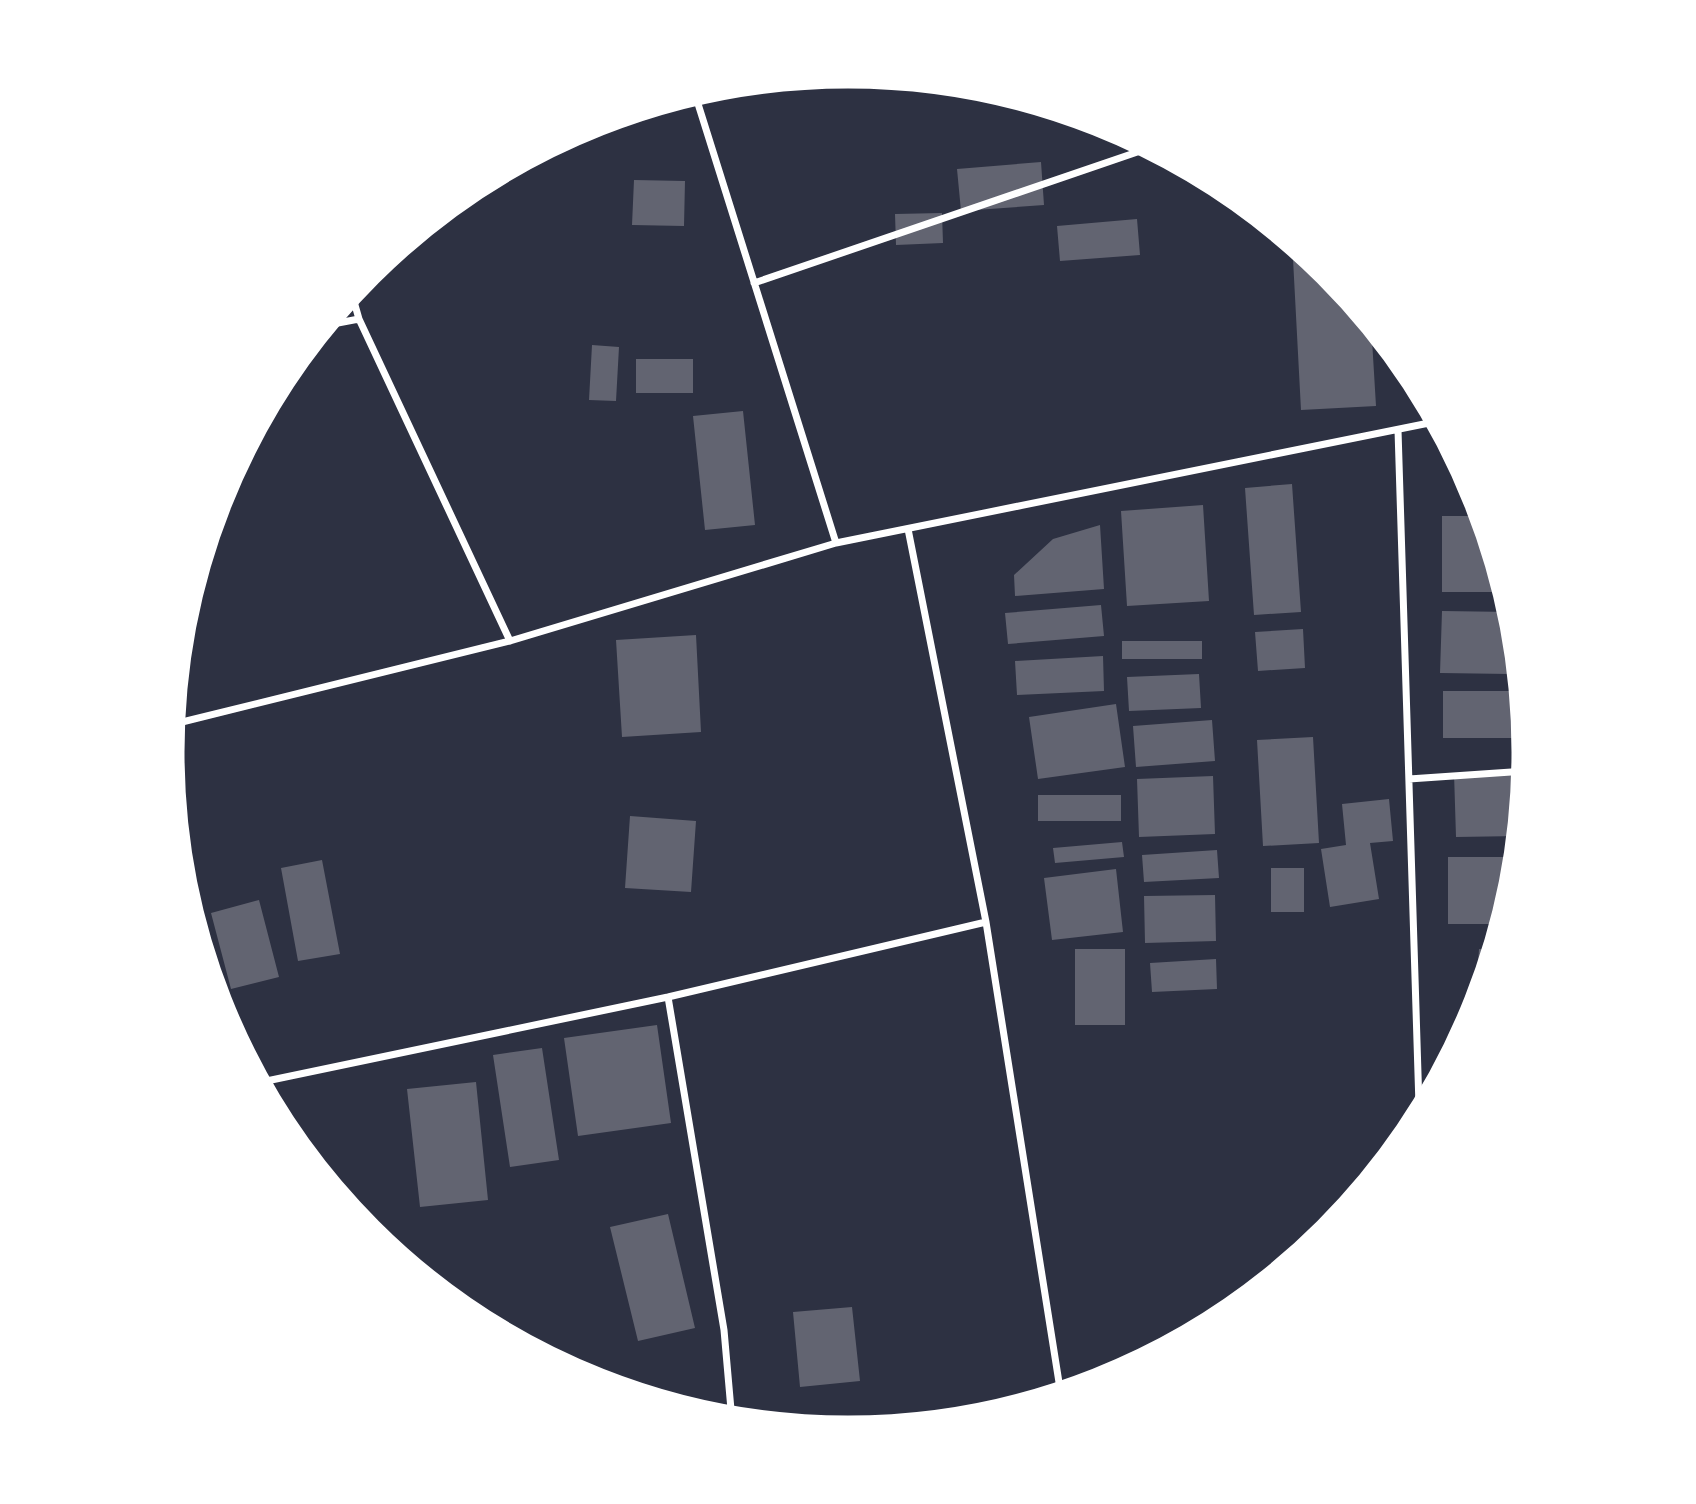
<svg xmlns="http://www.w3.org/2000/svg" width="1696" height="1504" font-family="Raleway,sans-serif">
<style>
.building{fill:#626471}
.lines{fill:none;stroke-linecap:round;stroke-linejoin:round}
.minor{stroke:#fff;stroke-width:7}
.rim{fill:none;stroke:#fff;stroke-width:9}
</style>
<rect width="100%" height="100%" fill="#2d3142"/>
<path class="building" d="M1041 162 1044 205 961 211 957 169Z
M634 180 685 181 684 226 632 225Z
M1218 182 1226 187 1237 195 1220 198Z
M942 213 943 243 896 245 895 214Z
M1137 219 1140 255 1060 261 1057 226Z
M1292 240 1329 271 1371 323 1376 406 1301 410Z
M592 345 619 347 616 401 589 400Z
M636 359H693V393H636Z
M743 411 755 525 705 530 693 416Z
M1292 484 1301 612 1254 615 1245 488Z
M1203 505 1209 601 1127 606 1121 511Z
M1442 516H1484L1499 564V592H1442Z
M1100 525 1104 589 1015 596 1014 575 1053 539Z
M1101 605 1104 636 1008 644 1005 613Z
M1442 611 1512 612 1510 674 1440 673Z
M1303 629 1305 668 1258 671 1255 632Z
M696 635 701 732 622 737 616 640Z
M1122 641H1202V659H1122Z
M1103 656 1104 691 1017 695 1015 661Z
M1199 674 1201 708 1129 711 1127 677Z
M1443 691H1522L1523 738H1443Z
M1116 704 1125 767 1038 779 1029 717Z
M1212 720 1215 761 1136 767 1133 726Z
M1313 737 1319 843 1263 846 1257 740Z
M1523 772 1520 836 1456 837 1454 773Z
M1213 776 1215 834 1139 837 1137 779Z
M1038 795H1121V821H1038Z
M1389 799 1393 841 1370 843 1379 899 1330 907 1321 849 1346 845 1342 804Z
M630 816 696 821 691 892 625 888Z
M1122 842 1124 857 1055 863 1053 848Z
M1217 850 1219 878 1144 882 1142 855Z
M1448 857H1512V895L1503 924H1448Z
M322 860 340 954 298 961 281 868Z
M1271 868H1304V912H1271Z
M1116 869 1123 932 1052 940 1044 878Z
M1215 895 1216 941 1145 943 1144 896Z
M259 900 279 977 231 989 211 913Z
M1075 949H1125V1025H1075Z
M1479 949 1495 950 1478 1009 1475 1008Z
M1216 959 1217 989 1152 992 1150 963Z
M657 1025 671 1123 578 1136 564 1038Z
M542 1048 559 1160 510 1167 493 1055Z
M476 1082 488 1200 420 1207 407 1089Z
M668 1214 695 1328 638 1341 610 1227Z
M852 1307 860 1381 800 1387 793 1312Z"/>
<g class="lines">
<path class="minor" d="M754 283 1152 147
M322 326 359 319 351 291
M1398 430 1419 1106 1427 1105
M908 529 986 922 1061 1395
M836 543 1439 421
M510 641 836 543 694 91
M170 725 510 641 359 319
M1409 779 1526 771
M668 997 724 1330 732 1421
M257 1083 668 997 986 922
M1418 1122 1419 1106"/>
</g>
<path d="M0 0H1696V1504H0ZM180 752a668 668 0 1 1 1336 0a668 668 0 1 1-1336 0Z" fill="#fff" fill-rule="evenodd"/>
<path class="rim" d="M180 752a668 668 0 1 1 1336 0a668 668 0 1 1-1336 0Z"/>
</svg>
